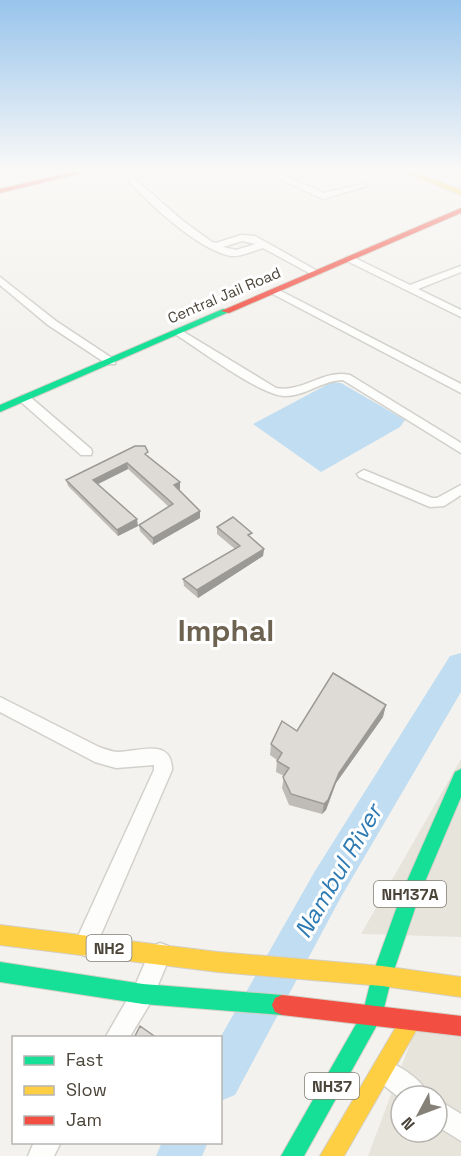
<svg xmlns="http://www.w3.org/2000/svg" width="461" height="1156" font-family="'Space Grotesk',sans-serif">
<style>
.residential{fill:#e7e4dc;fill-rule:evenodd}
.water{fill:#c0ddf1}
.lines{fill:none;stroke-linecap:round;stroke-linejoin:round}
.river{fill:#c0ddf1;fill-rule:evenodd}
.street-casing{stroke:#d2d0cb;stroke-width:3}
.fast-casing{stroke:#d3cfc5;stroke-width:2}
.slow-casing{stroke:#d3cfc5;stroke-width:2}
.jam-casing{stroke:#d3cfc5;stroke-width:2}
.street{fill:#fdfdfc;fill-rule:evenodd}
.fast{fill:#16e098;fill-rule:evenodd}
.slow{fill:#ffcf43;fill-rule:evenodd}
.jam{fill:#f24e42;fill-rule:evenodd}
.wall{fill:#bfbcb8}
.shaded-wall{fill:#9b9996}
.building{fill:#dedbd6;stroke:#9b9996;stroke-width:1.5}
.labels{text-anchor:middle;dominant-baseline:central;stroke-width:6;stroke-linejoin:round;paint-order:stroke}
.far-street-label{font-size:15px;fill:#4b4439;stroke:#fff}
.shield{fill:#fff;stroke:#817c74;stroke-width:1.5}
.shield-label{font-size:16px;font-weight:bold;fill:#4b4439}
.near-water-label{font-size:24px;font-style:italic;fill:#2e7ab2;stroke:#fff}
.town-label{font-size:30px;font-weight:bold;fill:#6e6250;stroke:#fff}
</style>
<rect width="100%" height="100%" fill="#f4f2ee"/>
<path class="residential" d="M461 759V937L361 934Z
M420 1017 461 1022V1156H368ZM401 1096H437V1132H401Z"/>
<path class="water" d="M332 382 341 383 405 420 400 427 321 472 253 424Z"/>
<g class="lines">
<path class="river" d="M461 653V692L341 897 235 1095 220 1101V1038L315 871 450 656Z
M162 1142H208L202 1156H156Z"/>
<g class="street-casing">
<path id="street" d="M131 172H139L135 177 136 180 183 221 212 242 216 243 241 235 255 236 321 273 313 275 263 248C253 251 241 257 231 256 199 250 150 205 129 181L127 177ZM242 241 256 244 236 250 223 247Z
M265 172H276L324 193 362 184 366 186 323 199Z
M347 257H353L410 285 461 266V272L418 289 461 310V317L347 261Z
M0 277 56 321 115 360V364H107L48 325 0 285Z
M275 288 461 384V393L271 293 270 291Z
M179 329 276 388C303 393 323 369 350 375L461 443V453L343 380C323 380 306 396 285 396 261 396 199 349 175 334V330Z
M25 395 29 396 91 449 92 452 91 455H81L21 402V396Z
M364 470 432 498H437L461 485V495L444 506 430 507 359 477 357 474Z
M0 697 99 747C105 749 112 752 118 752 139 752 172 737 172 770L93 953 85 956 77 953 74 945 154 770V765L116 768 95 762 0 712Z
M160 943 168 946 171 954 151 1002 129 1038H105L135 986 152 946Z
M384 1059C400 1066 423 1080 429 1096H401V1099L376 1079 372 1071 376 1063Z
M437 1099 461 1114V1141L437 1126Z
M34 1142H61L54 1156H28Z"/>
</g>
<g class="fast-casing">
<path id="fast" d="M223 309 231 311 0 412V405Z
M461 769V797L421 891 392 976 382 1016 304 1156H281L363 1012 372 976 403 890 455 772Z
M0 962 143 984 282 995 289 998 292 1005 289 1012 282 1015 143 1004 0 982Z"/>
</g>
<g class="slow-casing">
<path id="slow" d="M404 172H414L461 190V195Z
M0 925 218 952 382 966 461 977V997L382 986 218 972 0 945Z
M410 1012 417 1015 420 1022 417 1029 344 1156H320L403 1015Z"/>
</g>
<g class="jam-casing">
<path id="jam" d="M72 172H86L0 193V189Z
M461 208V213L229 313 221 311Z
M282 995 461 1016V1036L282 1015 275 1012 272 1005 275 998Z"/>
</g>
<use href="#street" class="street"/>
<use href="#fast" class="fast"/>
<use href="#slow" class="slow"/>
<use href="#jam" class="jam"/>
</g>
<path class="wall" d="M149 457 180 482V489L179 490 200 511V518L153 545 140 531 139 525 169 507 128 469 98 484 138 526 118 536 68 486 66 480Z
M217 527 252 538 264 549 263 556 198 598 184 586 183 579 235 549 217 534Z
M383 717 336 783 326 810 322 814 289 805 282 788 284 776 276 772 277 760 270 755 271 744Z"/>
<path class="shaded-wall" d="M127 463 128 469 94 486 93 480Z
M180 482V489L175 492 174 485Z
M200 511V518L153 545V538Z
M137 519 138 526 118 536 117 530Z
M264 549 263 556 198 598 197 590Z
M386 705 383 717 336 783 326 810 322 814 324 804 339 773Z"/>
<path class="building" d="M135 446H145L148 452 145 454 180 482 174 485 200 511 153 538 139 525 173 504 127 463 93 480 137 519 117 530 66 480Z
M233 517 252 533 248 535 264 549 197 590 183 579 240 546 217 527Z
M333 673 386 705 339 773 328 800 324 804 291 794 283 777 289 768 277 761 282 753 271 744 282 721 297 731Z
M140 1026 157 1038H134Z"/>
<linearGradient id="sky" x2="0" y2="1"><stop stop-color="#98c4ec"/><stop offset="0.51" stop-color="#faf9f7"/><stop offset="1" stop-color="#faf9f7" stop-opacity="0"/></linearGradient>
<rect width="461" height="334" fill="url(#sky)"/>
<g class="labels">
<g class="far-street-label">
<text transform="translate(224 295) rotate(-23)">Central Jail Road</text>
</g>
<g class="shield">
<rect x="374" y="881" width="72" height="26" rx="4.5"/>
<rect x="86.5" y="935" width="45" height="26" rx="4.5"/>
<rect x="305" y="1073" width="54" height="26" rx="4.5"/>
</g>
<g class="shield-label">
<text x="410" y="894">NH137A</text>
<text x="109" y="948">NH2</text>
<text x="332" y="1086">NH37</text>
</g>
<g class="near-water-label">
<text transform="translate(338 871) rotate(-60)">Nambul River</text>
</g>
<g class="town-label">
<text x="226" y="630">Imphal</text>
</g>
</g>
<rect x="12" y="1036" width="210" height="108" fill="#ffffff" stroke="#b7b4b0" stroke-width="1.5"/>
<rect x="24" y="1056" width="30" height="9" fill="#16e098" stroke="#b7b4b0" stroke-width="1.5"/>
<text x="66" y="1066" font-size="18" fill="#4b4439">Fast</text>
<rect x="24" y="1086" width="30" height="9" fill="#ffcf43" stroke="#b7b4b0" stroke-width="1.5"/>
<text x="66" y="1096" font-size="18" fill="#4b4439">Slow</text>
<rect x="24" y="1116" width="30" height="9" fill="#f24e42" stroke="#b7b4b0" stroke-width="1.5"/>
<text x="66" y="1126" font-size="18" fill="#4b4439">Jam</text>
<g transform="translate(419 1114) rotate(229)"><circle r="28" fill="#ffffff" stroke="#b7b4b0" stroke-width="1.5"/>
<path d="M0-4.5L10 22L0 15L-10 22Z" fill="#868178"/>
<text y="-9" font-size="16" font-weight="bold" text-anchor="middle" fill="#4b4439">N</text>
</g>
</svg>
